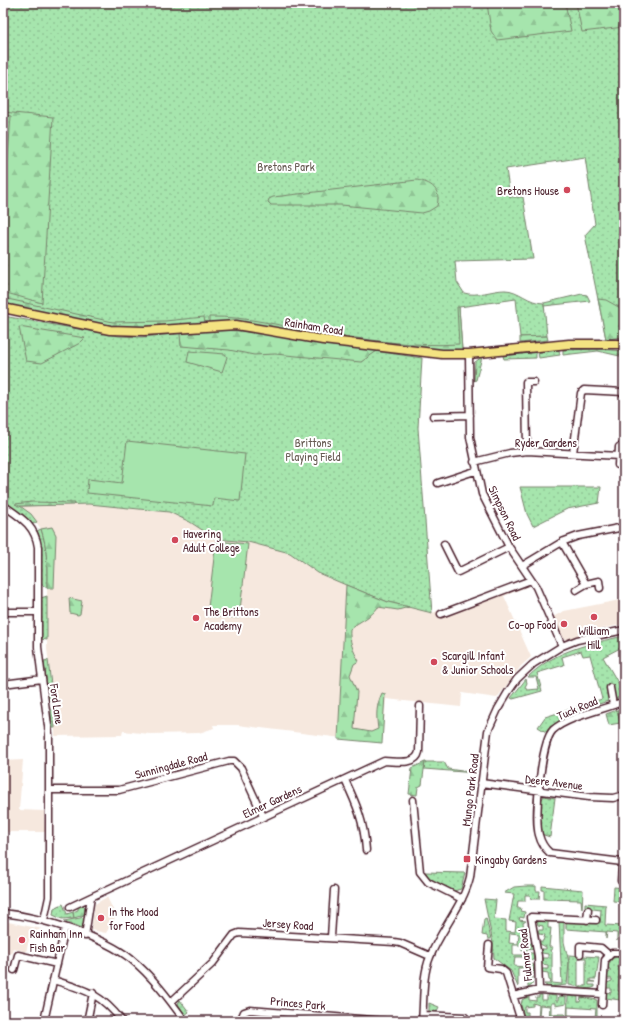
<svg xmlns="http://www.w3.org/2000/svg" width="627" height="1024" font-family="'Patrick Hand',sans-serif">
<style>
.built{fill:#f6e8de}
.green{fill:url(#green-dots);stroke:#78826c;fill-rule:evenodd}
.forest{fill:url(#forest-firs);stroke:#78826c}
.pitch{fill:#a6e5ad;stroke:#78826c}
.lines{fill:none;stroke-linecap:round;stroke-linejoin:round}
.minor-casing{stroke:#4a1f2b;stroke-width:9}
.major-casing{stroke:#4a1f2b;stroke-width:11}
.minor{stroke:#fff;stroke-width:6}
.major{stroke:#f4e382;stroke-width:8}
.poi-dot{fill:#d1495b;stroke:#fff;stroke-width:1.5}
.labels{text-anchor:middle;dominant-baseline:central;stroke-width:4;stroke-linejoin:round;paint-order:stroke}
.park-label{font-size:12px;fill:#665a52;stroke:#fff}
.poi-label{font-size:12px;fill:#4a1f2b;stroke:#fff;text-anchor:start}
.street-label{font-size:12px;fill:#4a1f2b;stroke:#fff}
</style>
<defs>
<pattern id="green-dots" width="8" height="8" patternUnits="userSpaceOnUse"><rect width="8" height="8" fill="#a6e5ad"/><path d="M2 2h.1M6 6h.1" fill="none" stroke="#90c495" stroke-width="1.8" stroke-linecap="round"/></pattern>
<pattern id="forest-firs" width="22" height="20" patternUnits="userSpaceOnUse"><rect width="22" height="20" fill="#a6e5ad"/><path d="M5 1l3.5 6h-7zM16 11l3.5 6h-7z" fill="#90c495"/></pattern>
</defs>
<rect width="100%" height="100%" fill="#fff"/>
<filter id="ink" filterUnits="userSpaceOnUse"><feTurbulence type="fractalNoise" baseFrequency=".025" numOctaves="2"/><feDisplacementMap in="SourceGraphic" scale="8" xChannelSelector="R" yChannelSelector="G"/><feConvolveMatrix kernelMatrix="1 2 1 2 8 2 1 2 1" color-interpolation-filters="sRGB"/></filter>
<g filter="url(#ink)">
<path class="built" d="M89 504 169 512 190 522 216 539 248 542 290 553 318 573 346 585 388 602 432 613 524 580 529 586 504 596 531 657 521 666 497 698 462 693 461 707 386 699 382 743 238 725H213L214 728 199 733 150 734 123 731 122 735 55 736V711L47 649V557L45 540 41 529 31 514 19 506Z
M620 600H624V626L619 625 583 633 579 636 566 640 561 635 553 617 564 611Z
M23 760 19 810 44 811 45 832H3V761Z
M107 897 116 916 106 933 91 930 95 904Z
M8 922 42 929 31 932 26 952 13 948 11 954 5 953Z"/>
<path class="green" d="M3 3H624V337L606 339 585 235 595 224 585 157 506 169 510 197H523L533 259 455 261 457 282 464 293C477 297 492 290 505 290 519 290 528 303 544 303L547 336 520 337 516 299 459 307 462 350 429 351 246 323 220 322 135 328 3 303Z
M3 316 119 336 142 337 218 330 242 331 422 358 418 428 432 613 388 602 346 585 318 573 290 553 248 542 216 539 190 522 169 512 89 504 20 506 31 514 37 522 33 524 3 501Z
M599 349 624 351V357L598 351 563 355V350Z
M559 350 560 355 539 358 538 352Z
M536 352V358L504 359 503 356Z
M482 357 476 380 474 381 475 362Z
M520 487H601L599 503 567 509 533 526 527 514Z
M41 529C48 549 47 568 47 588L41 584 40 546 37 531Z
M47 596V640L41 639V598Z
M624 636V646L603 657 624 693V696C601 704 560 713 546 732L538 727 545 717 602 699 590 655 583 656 581 651 562 657 564 665 537 673 542 691 513 699 511 698 526 679 527 683 525 687 527 690 539 689 536 677H528C555 650 589 644 624 636Z
M48 660 53 701 49 700 48 697 44 661Z
M54 708 55 728H52L51 710Z
M624 708V739L617 710Z
M425 762H444L448 769 476 773 424 769Z
M544 796 555 798 550 837 541 834 540 802Z
M425 872 465 873 461 889 454 891 429 878Z
M526 886H536V891H540L539 899H531L530 895H525V901H518L517 908H521L520 911 525 912 524 918 520 917 519 920 526 921 523 923 525 938 524 942 532 943 533 949 527 948V953H533L534 960H528V964L534 965 532 985 528 988V980L523 978H531L532 974 528 973V968H518V987L511 971 494 958 493 943 484 899 496 900 494 919 506 920V931L515 932 516 922 509 921 514 894 504 893 514 887ZM510 933 519 934 518 944 509 943ZM513 945H522V951H526L525 955H513ZM515 957H525V967L514 966Z
M542 886 583 890 582 909 581 900 544 899V890H542Z
M614 887 624 888V902L613 901Z
M585 903 606 905 605 925 624 926V933H619L617 941V933L607 932 606 939V932L566 929V923H564V942L569 962 567 985 548 987 544 984H550L551 981 549 980 548 973 542 972V969H548V965L542 964V958H548V954L542 953 541 949H546V947L540 944V941H543L545 935 539 934 538 930H543V926L538 925 537 921 540 919 600 923 601 910 585 908ZM548 922H559L562 984 552 983V952L550 951 553 947H549L551 928H548Z
M63 904 67 914 73 912 74 918 62 919 53 915 54 908Z
M486 918 491 939H488L487 936 482 935 484 919Z
M569 955 599 957 596 979H590V981L595 982H589V985H595V987C587 991 578 986 569 985ZM578 958H586V986H578Z
M614 957H621L620 963 618 964V968H620L618 991H621L620 1000 606 998V992L611 993V988H606L607 983 612 981V979H607V974L610 972V969L607 968 608 964Z
M539 995H542V1000H547V995L556 996V1001H558V997L566 996V1004L555 1006V1003H551V1014H565V1021H549L550 1006 540 1005 539 1016 544 1017 543 1021 538 1020 539 1005 533 1003V1006L525 1007V1012H528V1016L532 1017V1020H525L521 1005 522 1000 529 996V1000L536 1001V997H539Z
M568 996 578 997V1002H580L581 997 597 1000V1021L567 1020ZM568 1007 596 1009 595 1017 568 1015Z
M180 1000 189 1012 185 1015 178 1004Z
M429 1003 439 1007 436 1013H429Z"/>
<path class="forest" d="M487 3H565L571 31 497 40 491 31Z
M576 3H624V27L582 32Z
M3 112 53 117 42 303 3 292V223L11 116 3 115Z
M417 180C432 183 441 189 437 206L429 211 422 213 341 205H271L268 202 269 199 273 197Z
M582 294 587 295 590 301 544 306V303Z
M3 298 113 322 165 321 204 317 205 323 135 328 113 327 11 305 3 303Z
M598 299 606 300 624 310V337L606 339Z
M457 307H459L462 350C415 352 367 345 320 337 284 330 246 320 209 323V317C248 316 284 327 323 333 368 340 414 347 459 344Z
M19 327 85 338 80 343 42 363 26 361Z
M218 330 242 331 377 351 361 362 275 354 254 355 229 350 181 346 180 334Z
M547 336 548 340 520 343V337Z
M32 502 75 503 74 505 19 506 15 504Z
M52 527 56 535 54 588H47C47 568 48 549 41 529Z
M346 585 388 602 409 607 398 610 378 607C372 617 359 621 350 629 349 641 353 651 359 661L354 664 350 675 357 692 354 729 371 732 378 729C376 715 376 706 382 693L385 694 382 743 338 739Z
M69 598 82 601 80 614 78 615 70 613Z
M617 710 620 723 609 725 606 714Z
M425 762 422 785 418 787 417 795 409 794 412 768Z
M83 905 85 907 84 915 74 918 73 912 78 910V906Z
M85 917 82 928 64 921Z"/>
<path class="pitch" d="M189 351 225 354 227 357 222 372 187 362Z
M127 441 245 454 240 501 214 498 213 506 87 493 88 479 122 483Z
M216 541 248 544 239 618 207 616Z"/>
<g class="lines">
<g class="minor-casing">
<path id="minor" d="M469 354 470 437 482 494 509 547 536 587 562 646
M433 416 470 415
M527 451 526 382H534
M573 453 581 393 584 390 624 392
M474 462 510 453 527 451 619 456
M618 465 619 447 623 448
M438 483 475 471
M3 505C20 517 35 525 38 547V647L49 734V897L44 920
M562 542 586 584 599 581 600 588
M444 544 458 572 509 547
M522 566 562 542 578 536 624 527
M576 590 586 584
M3 612H37
M441 614 531 580
M3 684 42 679
M610 688 613 705
M345 780C357 805 364 822 366 850
M481 783 589 797 613 798 624 795
M49 790H119L229 761H234L241 768 263 816
M413 800 420 872 428 882 462 899
M621 881 622 862 550 853C544 848 541 843 539 835 534 818 541 742 553 730 569 716 604 710 624 701
M70 907 91 897
M3 913C40 917 102 936 131 959 152 976 169 999 185 1021
M587 920 588 910
M85 936 91 897 384 761C395 761 416 766 419 752L420 706
M331 937 334 890
M489 945 487 967 501 969 506 973 521 1021
M580 954V946L601 948 609 955
M14 970 18 955 57 964
M53 980C86 990 100 993 122 1021
M539 990 538 956 531 917 596 920
M93 993 88 1017 94 1021
M513 996 539 990 602 994
M171 1002 213 963 234 935 239 933 394 942 400 943 430 956
M602 1005 605 960 612 953H624
M423 1015 465 1017
M44 1021 65 928
M240 1021 244 1012 250 1010 384 1021
M422 1021C424 1000 422 976 430 957 441 929 463 906 470 877L488 731 498 709 508 692 517 679 533 664 562 646 577 640 624 630"/>
</g>
<g class="major-casing">
<path id="major" d="M3 308 110 330 144 331 236 325 323 340 442 354H469L569 344H624"/>
</g>
<use href="#minor" class="minor"/>
<use href="#major" class="major"/>
</g>
</g>
<g class="poi-dot">
<circle cx="567" cy="190" r="4"/>
<circle cx="175" cy="540" r="4"/>
<circle cx="594" cy="617" r="4"/>
<circle cx="196" cy="618" r="4"/>
<circle cx="564" cy="624" r="4"/>
<circle cx="434" cy="662" r="4"/>
<rect x="463" y="855" width="8" height="8" rx="2"/>
<circle cx="101" cy="918" r="4"/>
<circle cx="22" cy="940" r="4"/>
</g>
<g class="labels">
<g class="park-label">
<text x="286" y="166">Bretons Park</text>
<text x="313" y="442">Brittons<tspan x="313" dy="14">Playing Field</tspan></text>
</g>
<g class="poi-label">
<text x="559" y="190" text-anchor="end">Bretons House</text>
<text x="183" y="533">Havering<tspan x="183" dy="14">Adult College</tspan></text>
<text x="204" y="611">The Brittons<tspan x="204" dy="14">Academy</tspan></text>
<text x="556" y="624" text-anchor="end">Co-op Food</text>
<text x="594" y="630" text-anchor="middle">William<tspan x="594" dy="14">Hill</tspan></text>
<text x="442" y="655">Scargill Infant<tspan x="442" dy="14">&amp; Junior Schools</tspan></text>
<text x="475" y="859">Kingaby Gardens</text>
<text x="109" y="911">In the Mood<tspan x="109" dy="14">for Food</tspan></text>
<text x="30" y="933">Rainham Inn<tspan x="30" dy="14">Fish Bar</tspan></text>
</g>
<g class="street-label">
<text transform="translate(314 326) rotate(9)">Rainham Road</text>
<text x="546" y="442">Ryder Gardens</text>
<text transform="translate(505 513) rotate(64)">Simpson Road</text>
<text transform="translate(57 704) rotate(82)">Ford Lane</text>
<text transform="translate(577 708) rotate(-23)">Tuck Road</text>
<text transform="translate(171 765) rotate(-15)">Sunningdale Road</text>
<text transform="translate(554 782) rotate(7)">Deere Avenue</text>
<text transform="translate(470 790) rotate(-83)">Mungo Park Road</text>
<text transform="translate(272 801) rotate(-25)">Elmer Gardens</text>
<text transform="translate(288 924) rotate(4)">Jersey Road</text>
<text transform="translate(525 955) rotate(-96)">Fulmar Road</text>
<text transform="translate(298 1003) rotate(5)">Princes Park</text>
</g>
</g>
<rect width="627" height="1024" fill="none" stroke="#fff" stroke-width="16"/>
<rect x="8" y="8" width="611" height="1008" fill="none" stroke="#4a1f2b" stroke-width="1.5" filter="url(#ink)"/>
</svg>
